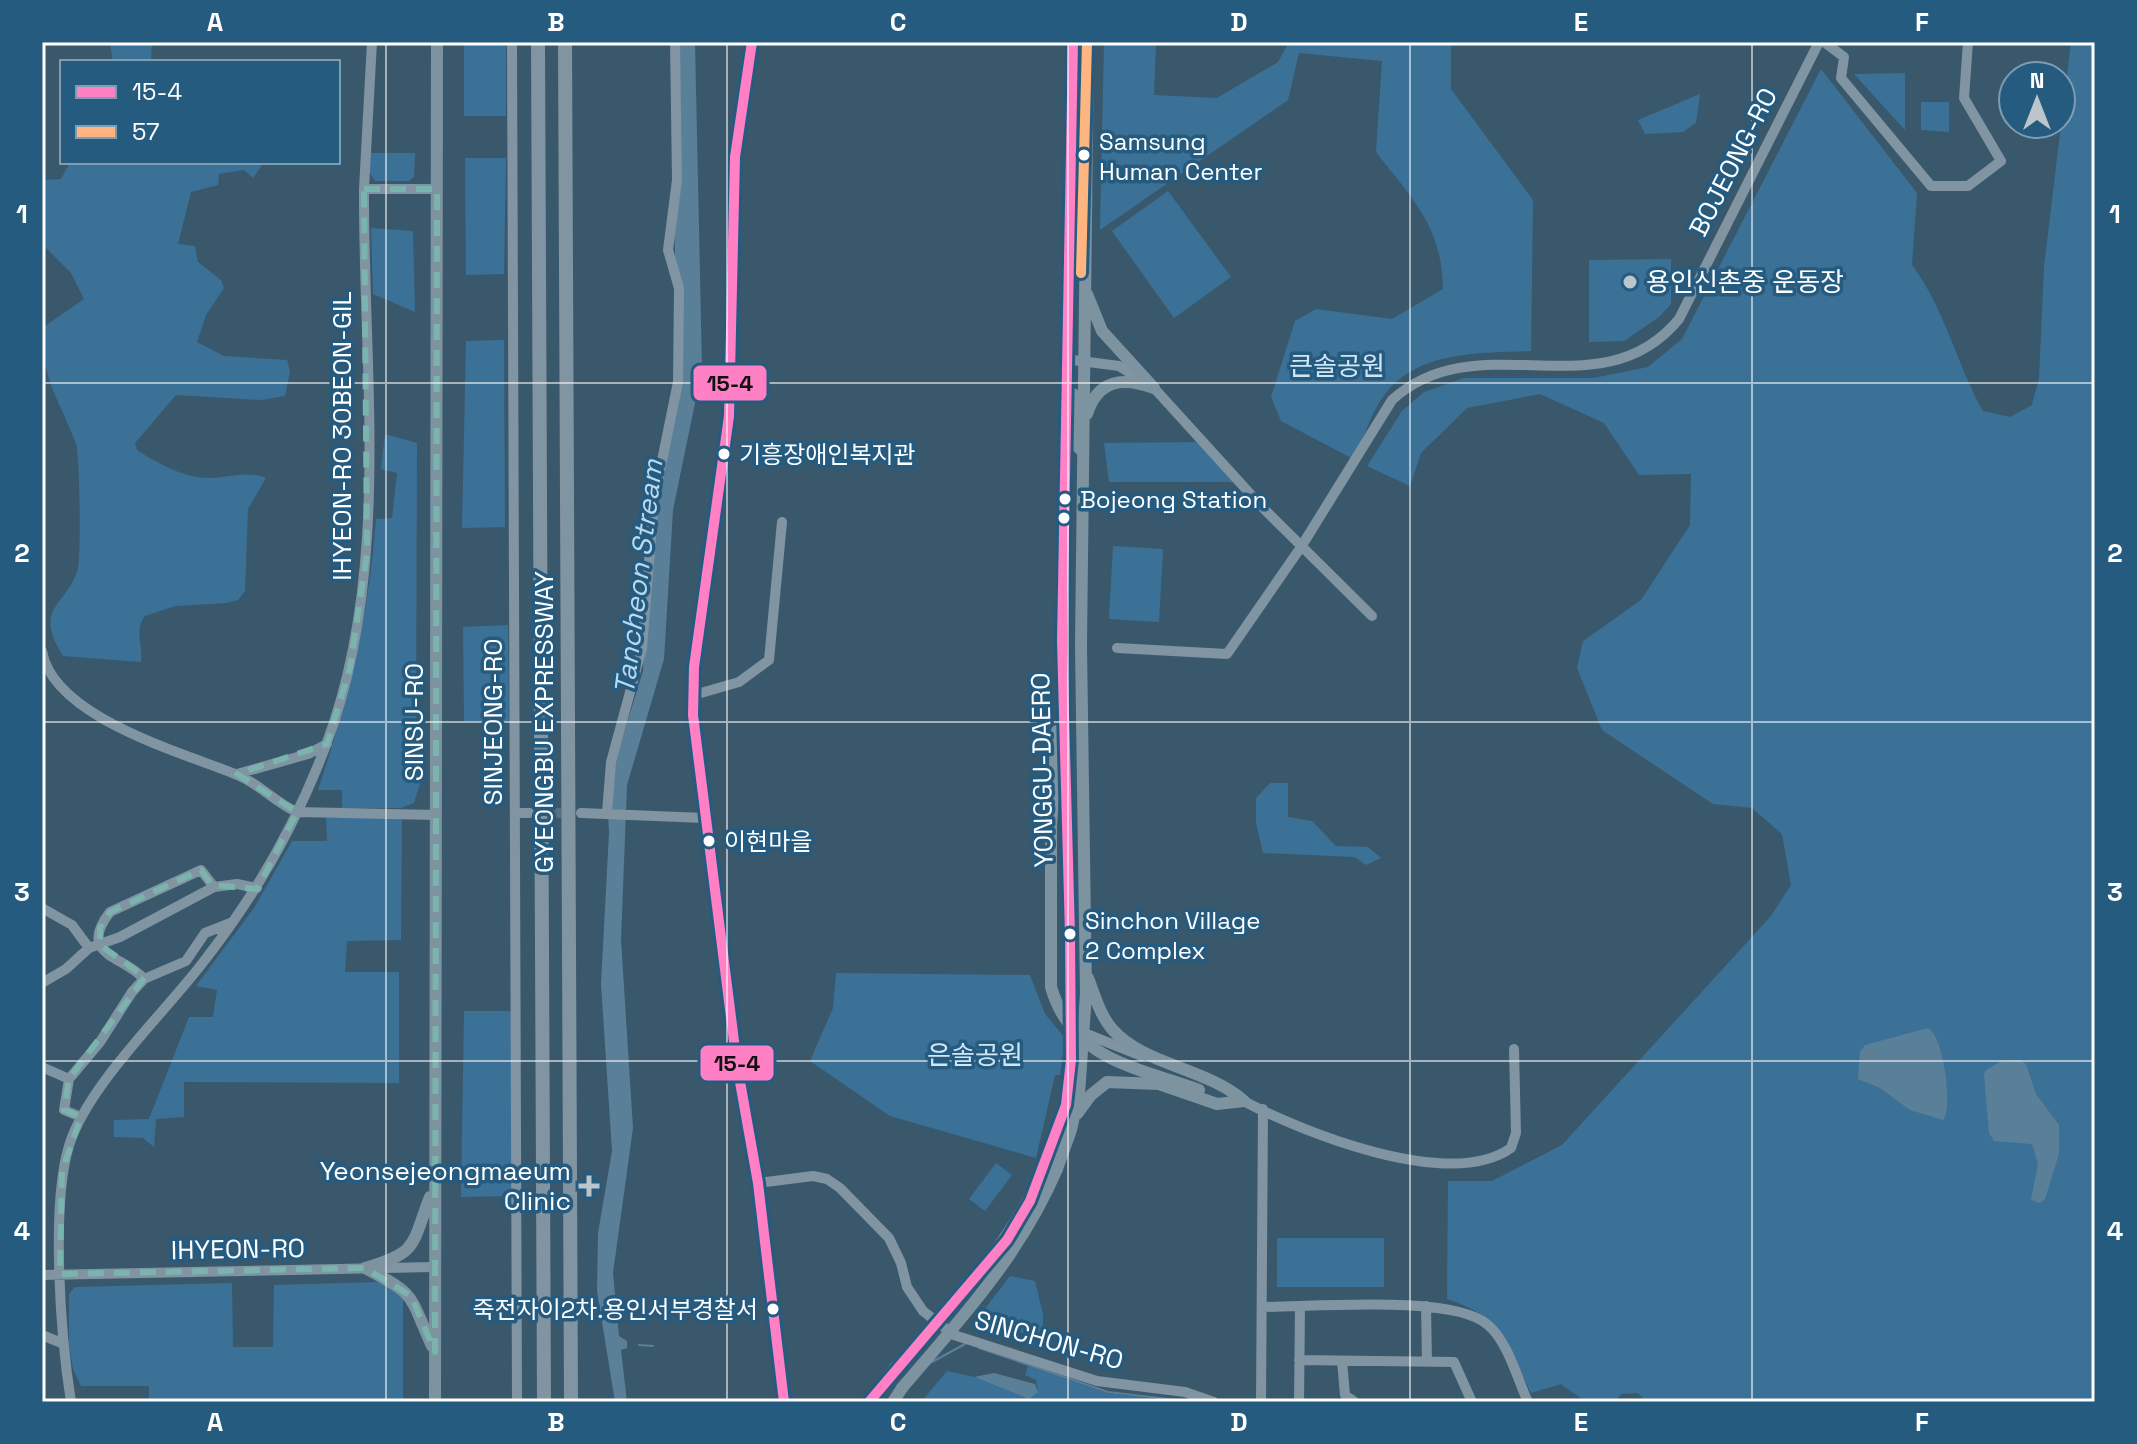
<svg xmlns="http://www.w3.org/2000/svg" width="2137" height="1444" font-family="'Space Grotesk','Noto Sans KR',sans-serif">
<style>
.green{fill:#3b7197}
.water{fill:#5a7f99}
.lines{fill:none;stroke-linecap:round;stroke-linejoin:round}
.stream{stroke:#5a7f99;stroke-width:2}
.minor-tunnel{stroke:#587182;stroke-width:10;stroke-dasharray:10 5;stroke-linecap:butt}
.minor{stroke:#8094a2;stroke-width:10}
.major{stroke:#7e93a0;stroke-width:12}
.highway{stroke:#8194a2;stroke-width:14}
.major-bridge{stroke:#7e93a0;stroke-width:12}
.bus-1-casing{stroke:#265b80;stroke-width:16}
.bus-2-casing{stroke:#265b80;stroke-width:16}
.bus-1{stroke:#ff80c5;stroke-width:10}
.bus-2{stroke:#ffb580;stroke-width:10}
.marked{fill:none;stroke:#7bb4af;stroke-width:6;stroke-dasharray:16 10;stroke-linejoin:round}
.grid{fill:none;stroke:#fff;stroke-width:2;stroke-opacity:0.55}
.bus-dot{fill:#fff;stroke:#265b80;stroke-width:3}
.poi-dot{fill:#bac5cc;stroke:#265b80;stroke-width:3}
.labels{text-anchor:middle;dominant-baseline:central;stroke-width:7;stroke-linejoin:round;paint-order:stroke}
.bus-label{font-size:24px;fill:#fff;stroke:#265b80;text-anchor:start}
.street-label{font-size:26px;fill:#fff;stroke:#265b80}
.poi-label{font-size:26px;fill:#fff;stroke:#265b80;text-anchor:start}
.park-label{font-size:26px;fill:#d0e6f5;stroke:#265b80}
.water-label{font-size:28px;font-style:italic;fill:#b9d9ee;stroke:#265b80}
.line-badge{stroke:#265b80;stroke-width:3}
.pale-badge-label{font-size:22px;text-anchor:middle;font-weight:bold;fill:#111}
.neatline{fill:none;stroke:#fff;stroke-width:3}
.grid-label{font-size:26px;text-anchor:middle;font-weight:bold;fill:#fff}
</style>
<rect width="100%" height="100%" fill="#3a586c"/>
<path class="green" d="M110 42H152L151 62H113Z
M464 42H506V116H464Z
M1104 42H1156L1154 95 1217 98 1278 62 1289 42H1451V89L1533 200 1531 351C1479 353 1416 350 1383 397 1370 414 1363 440 1355 460L1281 421 1271 397 1295 321 1316 309 1392 319 1443 289C1442 226 1413 200 1376 152L1382 61 1299 53 1288 100 1100 230Z
M2071 42H2095V1402H1647L1638 1393 1621 1394 1615 1402H1586L1561 1384 1531 1393C1506 1342 1505 1318 1447 1299L1448 1181H1492L1562 1145 1771 916 1791 885 1782 834 1752 808 1713 804 1602 730 1577 668 1583 641 1641 600 1690 525 1691 474 1639 475 1604 423 1540 394 1467 408 1421 453 1410 486 1367 466 1402 411 1424 392 1464 378H1593L1648 367 1682 339 1821 69 1917 193 1912 265C1945 309 1956 363 1983 411L2010 417 2032 405 2039 378 2044 267Z
M1905 73V130L1854 74Z
M1700 94 1696 123 1683 132 1645 134 1638 120Z
M1921 102H1949V132L1921 130Z
M369 153H415L414 177 409 181H375L368 170Z
M465 158H506L504 274 466 275Z
M70 162H264L253 178 244 170 219 174 218 185 191 192 178 244 195 246 198 262 221 280 224 288 206 315 197 342 224 356 287 360 290 371 285 396 262 400 176 395 135 443 137 450C157 463 184 478 208 478 228 478 247 470 266 478L248 509 245 591 238 600 226 603 175 606 145 616C134 630 143 645 141 662L63 656C31 606 69 605 78 568 81 554 80 456 76 444 59 398 42 382 42 328L84 299 71 273 42 244V180L61 179Z
M1168 191 1231 277 1174 318 1112 231Z
M371 228 413 231 415 312 373 294Z
M1671 259V304L1659 317 1624 341 1589 342V260Z
M504 340 505 527 462 528 466 341Z
M385 434 417 443 416 740 422 777 414 803 401 808H342V790H318C350 694 368 620 376 519L392 518 397 473 381 469Z
M1203 442 1239 482H1109L1104 443Z
M1113 546 1163 549 1159 622 1109 619Z
M508 625 509 721H464L463 627Z
M1270 783H1288V817L1312 821 1336 846 1368 847 1381 858 1366 865 1355 857 1263 853 1256 823V798Z
M326 818H402L401 940 347 941 345 972H399V1083L184 1082V1117L156 1119 154 1147 143 1138 114 1137V1120L149 1119 189 1017H213L217 990 196 986 254 908 292 841H327Z
M836 973 1030 975 1045 1014 1065 1038 1060 1075H1055L1036 1158 890 1116 810 1061 833 1008Z
M464 1011H511L513 1196 461 1197Z
M996 1163 1012 1175 985 1211 969 1199Z
M1277 1238H1384V1287H1277Z
M1010 1276 1035 1281 1043 1314V1339L977 1319Z
M380 1282 403 1298V1402H149V1386H81L73 1369 69 1345V1294L75 1287 232 1283 233 1347H273L274 1285Z
M1028 1366 1107 1393 1182 1402H921L947 1371 974 1377 1029 1399 1038 1391 1036 1380 1025 1375Z"/>
<path class="water" d="M672 42H695L702 369 673 510 664 659 627 785 621 940 633 1128 613 1273 619 1336 627 1341V1348L621 1350 627 1402H615L597 1291 598 1233 612 1151 601 984 609 833 607 788 643 671 647 550 681 342 675 262Z
M1928 1028C1944 1036 1953 1108 1943 1120L1910 1110 1880 1088 1858 1079 1860 1052 1865 1045Z
M2003 1060H2020L2026 1064 2036 1094 2059 1125V1154L2045 1199 2040 1203 2031 1200 2038 1164 2032 1144 1994 1141 1989 1133 1984 1075 1986 1070Z
M994 1373 1035 1384 1038 1392 1029 1399 974 1377Z"/>
<g class="lines">
<path class="stream" d="M639 1345 653 1346
M979 1348 1108 1392 1193 1402
M932 1362 965 1344"/>
<path class="minor-tunnel" d="M536 813H572"/>
<path class="minor" d="M372 42 364 189H437
M512 42 517 1402
M752 42 735 157 729 416 694 667 693 715 701 798 737 1065 758 1183 784 1402
M1824 42 1844 57 1841 78 1931 186H1968L2001 161 1964 98 1968 42
M1065 359 1119 366 1154 388 1265 510 1372 616
M1117 648 1227 654 1301 547 1392 400C1479 321 1601 414 1679 319L1819 42
M42 651C53 717 181 752 235 774 258 782 275 803 297 812L436 815
M694 695 739 682 769 660 782 522
M237 774 308 754 327 744
M515 813H530
M581 813 704 818
M607 813 611 762 642 648 654 500 678 382 679 288 668 250 677 180 675 42
M42 908 72 925 89 948
M144 979C125 956 76 956 110 912L201 870 214 887
M42 983 66 969 89 948 120 937 214 887 237 884 257 888
M1079 1031 1142 1056
M42 1067 69 1079
M1238 1098C1298 1131 1449 1192 1511 1148L1516 1133 1514 1049
M81 1117 64 1110 69 1079 100 1042 132 992 144 979 186 961 205 933 233 922
M758 1183 813 1176 827 1179 840 1188 889 1238 901 1263 907 1287 923 1311 954 1335 1097 1381 1185 1392 1214 1402
M42 1275 434 1267
M1426 1306 1427 1362
M1262 1307C1312 1307 1454 1294 1488 1325 1508 1342 1517 1378 1528 1402
M42 1335 64 1344
M1299 1360 1454 1362 1472 1402
M1342 1361 1345 1395 1355 1402
M71 1402C61 1339 49 1195 72 1137 95 1079 162 1015 201 965 254 898 296 825 326 745 392 571 363 372 364 189
M1261 1402 1263 1109
M1299 1402 1300 1307"/>
<path class="major" d="M1087 294 1102 331 1154 388
M1065 396 1073 394 1074 443 1083 452
M1087 414C1098 379 1123 377 1154 388
M1051 827 1057 731
M1088 978C1095 996 1100 1015 1112 1029 1143 1065 1207 1068 1244 1101
M1077 1114 1091 1095 1107 1082 1159 1084 1217 1104 1244 1101
M1049 1158 1066 1105 1071 1060 1062 641 1073 42
M1057 1169 1071 1130 1079 1094 1086 994 1081 646 1088 42
M365 1268C418 1296 408 1293 432 1346
M365 1268C419 1252 411 1246 430 1197
M435 1402 437 42
M869 1402 895 1368
M893 1402 902 1388"/>
<path class="highway" d="M538 42 544 1402
M565 42 571 1402"/>
<path class="major-bridge" d="M1051 827V987C1072 1060 1136 1067 1199 1090
M895 1368C957 1303 1013 1241 1049 1158
M902 1388C961 1319 1021 1254 1057 1169"/>
<g class="bus-1-casing">
<path id="bus-1" d="M752 42 735 157 729 416 694 667 693 715 737 1065 758 1183 784 1402
M869 1402 1007 1240 1030 1201 1066 1105 1071 1060 1070 935 1062 641 1073 42"/>
</g>
<g class="bus-2-casing">
<path id="bus-2" d="M1081 273 1087 42"/>
</g>
<use href="#bus-1" class="bus-1"/>
<use href="#bus-2" class="bus-2"/>
</g>
<path class="marked" d="M364 189H437L435 1352 411 1296 365 1268 60 1274 62 1171 81 1117 64 1110 69 1079 145 977 100 945V928L110 912 201 870 212 885 257 889 297 812 237 774 327 744 350 668 367 553Z"/>
<path class="grid" d="M386 42V1402M727 42V1402M1068 42V1402M1410 42V1402M1752 42V1402M42 383H2095M42 722H2095M42 1061H2095"/>
<g class="bus-dot">
<circle cx="1084" cy="155" r="7"/>
<circle cx="724" cy="454" r="7"/>
<circle cx="1065" cy="499" r="7"/>
<circle cx="1064" cy="518" r="7"/>
<circle cx="709" cy="841" r="7"/>
<circle cx="1070" cy="934" r="7"/>
<circle cx="773" cy="1309" r="7"/>
</g>
<g class="poi-dot">
<circle cx="1630" cy="282" r="8"/>
<path d="M585 1174h8v8h8v8h-8v8h-8v-8h-8v-8h8z"/>
</g>
<g class="labels">
<g class="bus-label">
<text x="1099" y="141">Samsung<tspan x="1099" dy="30">Human Center</tspan></text>
<text x="739" y="454">기흥장애인복지관</text>
<text x="1080" y="499">Bojeong Station</text>
<text x="724" y="841">이현마을</text>
<text x="1085" y="920">Sinchon Village<tspan x="1085" dy="30">2 Complex</tspan></text>
<text x="758" y="1309" text-anchor="end">죽전자이2차.용인서부경찰서</text>
</g>
<g class="street-label">
<text transform="translate(1733 162) rotate(-63)">BOJEONG-RO</text>
<text transform="translate(342 436) rotate(-90)">IHYEON-RO 30BEON-GIL</text>
<text transform="translate(414 722) rotate(-90)">SINSU-RO</text>
<text transform="translate(493 722) rotate(-90)">SINJEONG-RO</text>
<text transform="translate(544 722) rotate(-90)">GYEONGBU EXPRESSWAY</text>
<text transform="translate(1042 770) rotate(-91)">YONGGU-DAERO</text>
<text transform="translate(238 1249) rotate(-1)">IHYEON-RO</text>
<text transform="translate(1049 1340) rotate(16)">SINCHON-RO</text>
</g>
<g class="poi-label">
<text x="1646" y="282">용인신촌중 운동장</text>
<text x="571" y="1171" text-anchor="end">Yeonsejeongmaeum<tspan x="571" dy="30">Clinic</tspan></text>
</g>
<g class="park-label">
<text x="1337" y="366">큰솔공원</text>
<text x="975" y="1055">은솔공원</text>
</g>
<g class="water-label">
<text transform="translate(638 577) rotate(-83)">Tancheon Stream</text>
</g>
</g>
<g class="line-badge">
<rect x="692" y="364" width="76" height="38" rx="8" fill="#ff80c5"/>
<rect x="699" y="1044" width="76" height="38" rx="8" fill="#ff80c5"/>
</g>
<g class="pale-badge-label">
<text x="730" y="391">15-4</text>
<text x="737" y="1071">15-4</text>
</g>
<rect width="2137" height="1444" fill="none" stroke="#265b80" stroke-width="88"/>
<rect x="60" y="60" width="280" height="104" fill="#265b80" stroke="#7d9db3" stroke-width="2"/>
<rect x="76" y="86" width="40" height="12" fill="#ff80c5" stroke="#7d9db3" stroke-width="2"/>
<text x="132" y="100" font-size="24" fill="#ffffff">15-4</text>
<rect x="76" y="126" width="40" height="12" fill="#ffb580" stroke="#7d9db3" stroke-width="2"/>
<text x="132" y="140" font-size="24" fill="#ffffff">57</text>
<g transform="translate(2037 100)"><circle r="38" fill="#265b80" stroke="#7d9db3" stroke-width="2"/>
<path d="M0-6L14 30L0 20L-14 30Z" fill="#bac5cc"/>
<text y="-12" font-size="22" font-weight="bold" text-anchor="middle" fill="#ffffff">N</text>
</g>
<rect x="44" y="44" width="2049" height="1356" class="neatline"/>
<g class="grid-label">
<text x="215" y="31">A</text>
<text x="556" y="31">B</text>
<text x="898" y="31">C</text>
<text x="1239" y="31">D</text>
<text x="1581" y="31">E</text>
<text x="1922" y="31">F</text>
<text x="22" y="223">1</text>
<text x="2115" y="223">1</text>
<text x="22" y="562">2</text>
<text x="2115" y="562">2</text>
<text x="22" y="901">3</text>
<text x="2115" y="901">3</text>
<text x="22" y="1240">4</text>
<text x="2115" y="1240">4</text>
<text x="215" y="1431">A</text>
<text x="556" y="1431">B</text>
<text x="898" y="1431">C</text>
<text x="1239" y="1431">D</text>
<text x="1581" y="1431">E</text>
<text x="1922" y="1431">F</text>
</g>
</svg>
